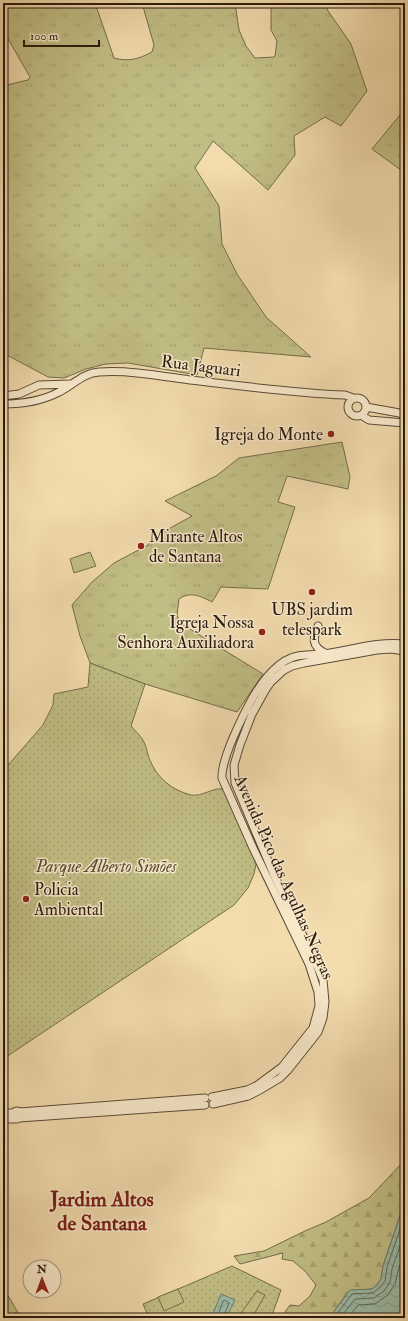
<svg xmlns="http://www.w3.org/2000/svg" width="408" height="1321" font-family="'IM FELL Double Pica',serif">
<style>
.grass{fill:url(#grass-tufts);stroke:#756c4a}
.forest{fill:url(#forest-firs);stroke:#756c4a}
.park{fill:url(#park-dots);stroke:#756c4a}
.garden{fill:#c1be85;stroke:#756c4a}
.water{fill:url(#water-waves);stroke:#6e7b6a}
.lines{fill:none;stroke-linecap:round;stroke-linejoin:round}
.shore{stroke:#626a5a;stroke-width:1}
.minor-casing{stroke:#5b4a36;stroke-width:9}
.minor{stroke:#f7e8ca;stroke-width:7}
.poi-dot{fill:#8f2418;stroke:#f7e8ca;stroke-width:1.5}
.labels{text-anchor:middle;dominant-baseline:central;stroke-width:3;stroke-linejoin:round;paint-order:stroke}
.street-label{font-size:17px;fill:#291a0e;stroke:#f7e8ca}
.poi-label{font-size:17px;fill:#291a0e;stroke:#f7e8ca;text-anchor:end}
.park-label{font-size:17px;font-style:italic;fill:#574b32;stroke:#f7e8ca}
.district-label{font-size:21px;font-weight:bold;fill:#7a1f14;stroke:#f7e8ca}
</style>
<defs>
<pattern id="grass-tufts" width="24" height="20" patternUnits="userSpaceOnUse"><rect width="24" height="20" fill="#c1be85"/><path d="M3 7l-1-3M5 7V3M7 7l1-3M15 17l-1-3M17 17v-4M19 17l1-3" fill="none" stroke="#a6a372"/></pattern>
<pattern id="forest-firs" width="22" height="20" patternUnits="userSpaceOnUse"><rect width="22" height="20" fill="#c1be85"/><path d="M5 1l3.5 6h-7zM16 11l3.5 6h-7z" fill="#a6a372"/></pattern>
<pattern id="park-dots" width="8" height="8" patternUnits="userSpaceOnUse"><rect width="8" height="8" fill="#c1be85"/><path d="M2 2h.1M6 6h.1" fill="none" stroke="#a6a372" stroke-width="1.8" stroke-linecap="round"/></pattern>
<pattern id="water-waves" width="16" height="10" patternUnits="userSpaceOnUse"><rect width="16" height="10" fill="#9cbba7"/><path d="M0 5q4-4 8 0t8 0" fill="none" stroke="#86a08f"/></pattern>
</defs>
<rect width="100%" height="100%" fill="#f2dbad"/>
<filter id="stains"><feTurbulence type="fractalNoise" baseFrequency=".005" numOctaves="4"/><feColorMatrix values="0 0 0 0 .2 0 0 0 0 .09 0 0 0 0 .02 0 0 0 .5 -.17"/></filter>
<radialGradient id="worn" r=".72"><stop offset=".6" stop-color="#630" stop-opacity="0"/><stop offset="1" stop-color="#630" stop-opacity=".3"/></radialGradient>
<path class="grass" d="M3 3H95L114 58C128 62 139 59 152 52L154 45 142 3H235L239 30 246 46 255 58 274 57 275 56 277 41 271 30V5L277 3H325L328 11 351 44 367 91 341 126 325 117 294 136 295 155 268 190 213 141 195 168 219 206 222 244 237 274 266 317 311 357 204 348 197 375 128 363 106 364 86 369 64 378 48 377 3 353V86L28 80 30 77 3 30Z
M405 109V173L372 149Z
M342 442 350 477 348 489 287 476 278 502 295 507 268 589 221 587 212 602C201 596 190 591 179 599L177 615 180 623 263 674 237 712 145 684 90 663 80 636 72 605 92 582 114 563 148 545 154 537 192 516 165 501 216 476 239 458Z"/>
<path class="forest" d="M405 1160V1201L383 1266 381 1279 377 1285 372 1289 349 1291 329 1318 323 1317 319 1318H281L290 1305 299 1306 310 1296 316 1285 305 1271 293 1261 282 1259 283 1253 240 1264 234 1256 264 1251 305 1231 326 1222 369 1198Z
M3 1293 9 1297 21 1318H3Z"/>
<path class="park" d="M90 663 145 684 131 726C135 731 140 735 143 740 146 745 147 752 149 758 156 777 171 790 191 795 202 797 213 787 224 789L257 859 254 874 248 888 234 905 3 1059V771L43 725 53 705 54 694 88 687Z
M232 1266 281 1290 271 1318H149L143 1304Z"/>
<path class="garden" d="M90 552 96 566 74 573 70 559Z
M178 1289 184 1302 164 1311 158 1297Z
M257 1291 265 1295 252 1318 241 1313Z"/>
<path class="water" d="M405 1201V1318H329L350 1290 372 1289 377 1285 381 1279 383 1266Z
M221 1294 235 1300 226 1318H216L212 1316Z"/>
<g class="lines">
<path class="shore" d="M217 1318 223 1301 225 1300 229 1303 223 1318
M334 1318 352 1294 373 1293 379 1288 385 1281 387 1267 405 1215
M340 1318 355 1299 374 1298 384 1291 390 1282 392 1269 405 1232
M348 1318 358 1305 375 1304 388 1295 395 1284 398 1271 405 1250"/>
<g class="minor-casing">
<path id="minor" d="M3 396 19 394 39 385 71 384
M348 407a9 9 0 1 1 18 0a9 9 0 1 1-18 0Z
M3 404C22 404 42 401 59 392 73 385 83 373 99 372 130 370 161 376 190 380 242 386 293 393 345 395L353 398
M366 407 405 414
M361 415 369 420 405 423
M318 626C313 638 311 646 325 653
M212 1097 247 1090 256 1086 282 1067 313 1028 319 1006 318 992 309 964 253 848 222 778C221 756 252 694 267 677 273 670 283 661 291 658 299 654 315 655 324 654 352 650 377 641 405 644
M213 1104 248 1096 260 1090 280 1078 288 1070 318 1032 323 1018 325 1002 323 980 315 961 274 875 235 783 234 765 240 745 252 714 266 689 271 682 284 670 292 666 304 663 377 650 391 649 405 651
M13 1115a4 4 0 1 1 8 0a4 4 0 1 1-8 0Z
M19 1112 205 1098
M3 1113H14
M19 1118 205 1105
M3 1119H16"/>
</g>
<use href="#minor" class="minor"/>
</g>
<g class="poi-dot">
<circle cx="331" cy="434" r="4"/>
<circle cx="141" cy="546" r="4"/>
<circle cx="312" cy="592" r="4"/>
<circle cx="262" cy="632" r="4"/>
<circle cx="26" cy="899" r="4"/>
</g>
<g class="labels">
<g class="street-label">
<text transform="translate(201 366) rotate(7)">Rua Jaguari</text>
<text transform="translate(284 877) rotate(66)">Avenida Pico das Agulhas Negras</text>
</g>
<g class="poi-label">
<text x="323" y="434">Igreja do Monte</text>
<text x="149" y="536" text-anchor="start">Mirante Altos<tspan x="149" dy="20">de Santana</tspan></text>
<text x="312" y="609" text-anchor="middle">UBS jardim<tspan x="312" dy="20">telespark</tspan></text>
<text x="254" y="622">Igreja Nossa<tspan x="254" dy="20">Senhora Auxiliadora</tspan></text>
<text x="34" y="889" text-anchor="start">Policia<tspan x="34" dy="20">Ambiental</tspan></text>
</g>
<g class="park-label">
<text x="106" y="866">Parque Alberto Simões</text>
</g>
<g class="district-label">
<text x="102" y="1199">Jardim Altos<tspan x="102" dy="24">de Santana</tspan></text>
</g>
</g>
<rect width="408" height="1321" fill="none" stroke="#f2dbad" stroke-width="16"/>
<rect x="4" y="4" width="400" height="1313" fill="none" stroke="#291a0e" stroke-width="2"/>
<rect x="8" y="8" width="392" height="1305" fill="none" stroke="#291a0e"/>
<g transform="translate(42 1279) rotate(359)"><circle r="19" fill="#f7e8ca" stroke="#a5967f"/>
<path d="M0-3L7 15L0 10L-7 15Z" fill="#8f2418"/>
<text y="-6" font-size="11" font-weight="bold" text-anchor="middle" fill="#291a0e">N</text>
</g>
<path d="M24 40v6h75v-6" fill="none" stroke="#291a0e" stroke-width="2"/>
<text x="30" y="40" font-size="12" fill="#291a0e" stroke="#f7e8ca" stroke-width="3" paint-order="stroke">100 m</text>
<rect width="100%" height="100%" filter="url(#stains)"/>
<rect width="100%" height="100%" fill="url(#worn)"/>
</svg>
